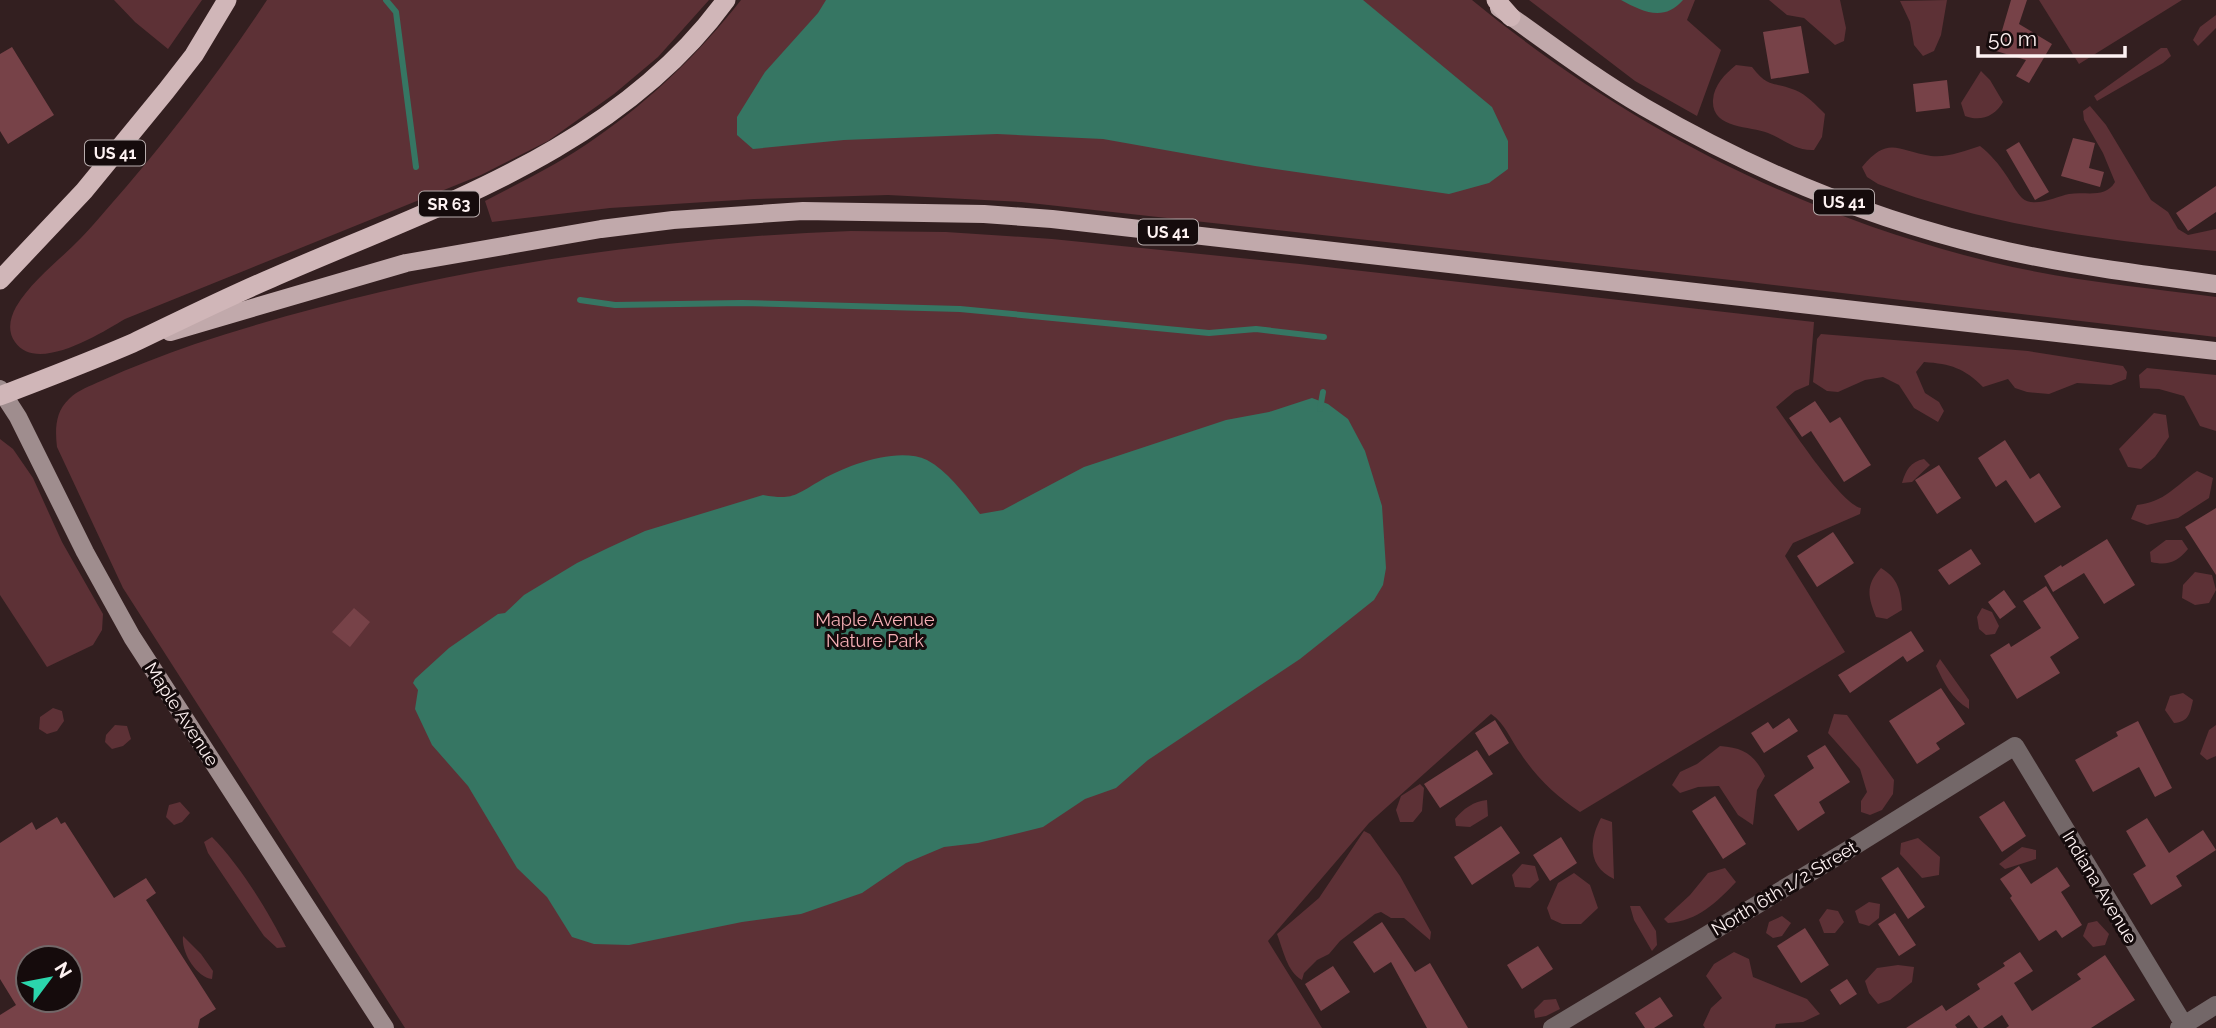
<svg xmlns="http://www.w3.org/2000/svg" width="2216" height="1028" font-family="Raleway,sans-serif">
<style>
.green{fill:#5d3136}
.water{fill:#367663}
.lines{fill:none;stroke-linecap:round;stroke-linejoin:round}
.stream{stroke:#367663;stroke-width:6}
.building{fill:#774248;fill-rule:evenodd}
.minor{stroke:#736768;stroke-width:18}
.secondary{stroke:#9f8d8e;stroke-width:18}
.primary{stroke:#c1a9ab;stroke-width:18}
.trunk{stroke:#d0b6b8;stroke-width:19}
.labels{text-anchor:middle;dominant-baseline:central;stroke-width:6;stroke-linejoin:round;paint-order:stroke}
.shield{fill:#150b0c;stroke:#b8adad;stroke-width:2}
.shield-label{font-size:16px;font-weight:bold;fill:#fef2f2}
.park-label{font-size:18px;fill:#f5afb5;stroke:#150b0c}
.street-label{font-size:18px;fill:#fef2f2;stroke:#150b0c}
</style>
<rect width="100%" height="100%" fill="#331f20"/>
<path class="green" d="M114 0H202L168 49 135 22Z
M267 0H709L658 57 614 94 548 141 481 175 125 319C101 333 37 374 15 342 7 331 10 318 16 307 32 280 60 260 81 238 90 229 98 219 106 210 165 143 218 74 267 0Z
M741 0H1472C1623 124 1801 216 1991 262 2065 280 2141 287 2216 297V337L1740 281 1021 202 888 195 754 199 610 208 492 222 485 201C523 181 563 162 597 137 652 99 700 52 741 0Z
M1529 0H1695L1687 20 1721 50 1697 116 1635 81Z
M1769 0H1840L1846 28 1844 41 1835 45 1804 18 1787 15Z
M1947 0 1941 35 1934 51 1923 56 1914 45 1910 22 1900 1Z
M2039 0H2182L2079 64Z
M2216 15V28L2198 46 2193 40 2200 27Z
M2161 48H2167L2171 56 2163 63 2097 101 2094 96Z
M1736 65 1752 67C1769 89 1773 81 1795 90 1807 95 1816 105 1825 114L1822 137 1814 150C1796 151 1785 140 1768 133 1750 126 1711 129 1713 100 1714 85 1725 74 1736 65Z
M1981 71 1990 80 2003 102C1995 116 1981 122 1965 116L1961 103Z
M2090 106 2106 125 2151 200 2168 212 2178 229 2188 235 2216 229V251C2102 240 1985 225 1878 184L1867 177 1862 167C1889 135 1897 151 1931 156 1947 158 1964 151 1980 146 1990 154 1999 164 2006 175 2011 182 2016 192 2022 198 2034 209 2057 196 2069 194 2086 191 2105 199 2115 182L2103 153 2084 120 2083 111Z
M851 231 946 232 1052 239 1300 264 1814 322 1809 385 1795 391 1776 407C1791 427 1840 503 1861 508L1860 514 1793 543 1785 556 1845 652 1580 812C1557 797 1536 777 1521 754 1511 741 1505 723 1491 714L1369 823 1268 941 1322 1028H405L123 588 57 447C55 430 55 412 69 399 78 390 90 386 101 381 132 367 163 355 195 344 409 274 627 239 851 231Z
M1821 334 2028 351 2123 366 2127 372 2126 379 2111 385 2077 383 2049 394 2027 392 2015 388 2008 379 1983 387C1964 368 1951 364 1924 362L1916 372 1925 393 1939 402 1944 411 1938 422 1914 408 1899 385 1883 377 1865 380 1838 392 1827 391 1813 382 1817 339Z
M2147 368 2216 375V431L2200 426 2184 396 2159 389 2140 388 2139 375Z
M2154 413 2166 415 2169 437 2155 457 2141 469 2128 467 2119 449Z
M0 439 13 449 33 478 62 542 103 614 102 630 93 645 47 667 0 595Z
M1924 459 1930 465 1912 482 1902 483C1906 470 1910 462 1924 459Z
M2197 471 2213 478 2209 498 2178 518 2147 525 2131 519 2137 505C2165 502 2175 486 2197 471Z
M2166 540H2182L2188 549C2177 562 2168 566 2151 562L2150 552Z
M1881 568C1898 578 1901 591 1902 610L1887 619 1876 617C1868 597 1865 585 1881 568Z
M2195 572 2212 575 2216 590 2209 603 2195 605 2182 598 2183 585Z
M1982 608 1992 612 1999 626 1995 634 1986 635 1979 629 1977 617Z
M1940 659 1969 700V709C1952 699 1944 683 1936 666Z
M2183 693 2193 700C2190 713 2189 722 2174 723L2165 710 2170 696Z
M53 708 62 711 64 721 57 731 47 734 39 729 40 717Z
M1834 714 1847 715 1894 780 1893 794 1882 810 1870 815 1861 812V801L1867 792 1860 769 1828 733Z
M115 725 127 726 131 739 123 746 112 749 105 742 106 735Z
M2216 725V756L2207 760 2200 754 2209 730Z
M1720 746C1744 748 1754 754 1765 776L1757 790 1753 825 1738 815 1719 786 1698 787 1680 793 1672 785 1680 772 1697 764Z
M1420 784 1424 788 1422 811 1413 822H1400L1396 810 1401 796Z
M1487 800 1488 816 1470 827 1456 826 1455 819C1463 809 1474 801 1487 800Z
M180 802 190 813 182 822 174 825 166 817 169 805Z
M1601 818 1612 822 1614 879C1587 867 1589 840 1601 818Z
M1364 831 1370 834 1400 876 1431 932 1430 940 1404 918H1391L1381 912 1375 914 1340 941 1329 954 1317 960 1304 973 1302 980C1287 972 1283 949 1277 934L1319 898Z
M212 837C239 864 269 912 286 947L277 948 264 936 208 853 204 842Z
M1918 838 1940 857 1939 875 1922 878 1900 854 1901 843Z
M2022 847 2036 850V859L2005 869 1999 864Z
M1522 864 1535 866 1539 880 1530 888 1515 887 1512 875Z
M1725 868 1736 882C1717 902 1698 921 1668 923L1664 919 1690 895 1708 873Z
M1574 873 1590 885 1598 908 1581 924H1562L1551 919 1547 908 1558 883Z
M1869 902 1880 904 1879 918 1869 926 1859 923 1855 911Z
M1630 906H1640L1656 931 1657 945 1652 951 1634 920Z
M1827 909 1838 911 1844 922 1835 933H1824L1819 920Z
M1782 916 1791 923 1782 936 1773 938 1766 933 1769 922Z
M2097 921 2109 934 2105 945 2093 947 2083 936 2088 923Z
M183 936 201 954 213 971 212 979C196 977 181 952 183 936Z
M1734 952 1749 959 1753 977 1807 999 1820 1014 1803 1022 1776 1024 1775 1028H1705L1703 1025 1711 1008 1722 998 1706 976 1714 964Z
M1898 965 1914 967 1912 982 1890 1000 1878 1004 1869 993 1865 981 1877 968Z
M1556 999 1560 1009 1546 1016 1535 1018 1534 1010 1544 1000Z"/>
<path class="water" d="M826 0H1363L1492 107 1508 141V169L1489 183 1449 194 1255 166 1103 139 997 134 844 140 753 149 737 135V117L765 72 818 13Z
M1621 0H1683C1664 22 1643 12 1621 0Z
M1312 398 1328 404 1348 419 1365 451 1382 506 1386 568 1383 585 1374 600 1300 659 1148 760 1116 788 1085 799 1043 827 978 843 944 847 906 863 862 893 801 914 742 922 629 945 594 944 572 937 547 897 517 868 468 786 432 745 415 709 418 690 413 683 415 679 449 648 498 614 505 613 524 595 577 563 608 548 645 531 763 495C792 500 794 496 818 482 844 466 897 446 927 460 949 472 965 495 980 514L1003 510 1084 467 1226 420 1269 412Z"/>
<g class="lines">
<path class="stream" d="M386 0 396 12 416 167
M580 300 615 305 742 303 960 309 1209 333 1256 329 1324 337
M1320 409 1323 392"/>
</g>
<path class="building" d="M2011 0H2027L2019 24 2052 44 2029 83 2016 76 2026 60 1996 51Z
M1801 26 1809 73 1771 79 1763 32Z
M12 47 54 115 8 144 0 131V54Z
M1947 80 1950 108 1916 112 1913 84Z
M2073 138 2095 143 2089 168 2104 172 2100 187 2061 176Z
M2019 142 2049 192 2035 200 2006 150Z
M2216 186V212L2188 231 2176 213Z
M1815 401 1830 423 1840 417 1871 465 1844 482 1811 431 1802 437 1789 418Z
M2005 440 2030 479 2039 473 2061 507 2035 523 2006 480 1996 487 1978 458Z
M1939 465 1961 498 1937 514 1915 480Z
M2216 508V575L2185 527Z
M1833 532 1854 563 1817 587 1797 556Z
M2107 539 2135 585 2104 604 2084 573 2053 592 2044 576 2061 565 2062 567Z
M1971 549 1981 564 1949 585 1938 570Z
M2046 586 2079 638 2050 657 2060 673 2017 699 1990 655 2009 643 2011 647 2041 628 2023 601Z
M2004 590 2016 607 2000 619 1988 602Z
M354 608 370 622 350 647 332 632Z
M1911 631 1924 651 1907 662 1903 656 1850 693 1838 675Z
M1941 688 1965 724 1936 743 1940 749 1917 764 1889 721Z
M1789 718 1798 731 1764 753 1751 733 1768 722 1773 729Z
M1495 720 1509 743 1489 756 1475 733Z
M2138 721 2172 788 2155 797 2139 767 2093 792 2075 760 2118 736 2116 732Z
M1825 745 1850 782 1819 802 1825 813 1798 831 1774 795 1814 768 1807 756Z
M1477 750 1493 774 1440 808 1424 784Z
M1715 796 1746 844 1723 859 1692 811Z
M2004 801 2026 836 2002 852 1979 817Z
M57 817 61 824 65 822 114 898 146 878 156 893 146 900 216 1009 200 1019 198 1028H0V1015L16 1005 0 979V843L32 822 36 830ZM28 958H70V1000H28Z
M2147 818 2169 853 2203 830 2216 850 2176 876 2182 886 2151 905 2133 874 2146 866 2126 831Z
M1501 826 1520 853 1472 885 1454 857Z
M1561 837 1577 863 1550 881 1533 855Z
M2019 866 2031 884 2057 867 2070 886 2061 892 2082 925 2062 938 2056 930 2039 941 2010 898 2012 896 2000 879Z
M1898 867 1925 907 1908 919 1881 878Z
M1895 913 1916 945 1899 956 1878 924Z
M1382 922 1415 972 1430 963 1468 1028H1427L1391 962 1374 973 1353 942Z
M1805 928 1829 965 1801 983 1777 946Z
M1538 946 1553 969 1522 989 1507 965Z
M2020 952 2033 971 2014 983 2032 1011 2081 979 2077 974 2105 955 2135 1000 2091 1028H2006L2009 1026 2002 1015 1983 1028H1978L1969 1015 1955 1025 1957 1028H1906L1942 1005 1946 1011 1980 989 1977 984 2005 966 2003 963Z
M1333 966 1350 992 1321 1011 1305 984Z
M1847 979 1857 994 1840 1005 1830 990Z
M1660 997 1673 1016 1654 1028H1645L1635 1013Z"/>
<g class="lines">
<path class="minor" d="M1552 1028 1848 850 2015 746 2186 1028
M2179 1028 2216 1005"/>
<path class="secondary" d="M0 389 18 417 85 552 132 637 385 1028"/>
<path class="primary" d="M1499 8C1547 42 1593 77 1644 107 1756 172 1880 223 2007 251 2076 266 2146 275 2216 284
M170 332 406 263 601 229 673 220 803 211 984 214 1052 219 2216 351"/>
<path class="trunk" d="M1496 0 1511 17
M0 280 84 191 166 91 194 55 227 0
M0 396C44 379 89 362 133 343 179 321 225 298 272 278 434 207 617 150 726 0"/>
</g>
<g class="labels">
<g class="shield">
<rect x="85" y="140.5" width="60" height="25" rx="5"/>
<rect x="1814" y="189.5" width="60" height="25" rx="5"/>
<rect x="419" y="191.5" width="60" height="25" rx="5"/>
<rect x="1138" y="219.5" width="60" height="25" rx="5"/>
</g>
<g class="shield-label">
<text x="115" y="153">US 41</text>
<text x="1844" y="202">US 41</text>
<text x="449" y="204">SR 63</text>
<text x="1168" y="232">US 41</text>
</g>
<g class="park-label">
<text x="875" y="619">Maple Avenue<tspan x="875" dy="21">Nature Park</tspan></text>
</g>
<g class="street-label">
<text transform="translate(182 714) rotate(57)">Maple Avenue</text>
<text transform="translate(2100 887) rotate(59)">Indiana Avenue</text>
<text transform="translate(1784 888) rotate(-31)">North 6th 1/2 Street</text>
</g>
</g>
<g transform="translate(49 979) rotate(58)"><circle r="33" fill="#150b0c" stroke="#726768" stroke-width="2"/>
<path d="M0-5L12 26L0 18L-12 26Z" fill="#2bd5ac"/>
<text y="-10" font-size="19" font-weight="bold" text-anchor="middle" fill="#fef2f2">N</text>
</g>
<path d="M1978 46v10h147v-10" fill="none" stroke="#fef2f2" stroke-width="3.5"/>
<text x="1988" y="46" font-size="21" fill="#fef2f2" stroke="#150b0c" stroke-width="5" paint-order="stroke">50 m</text>
</svg>
